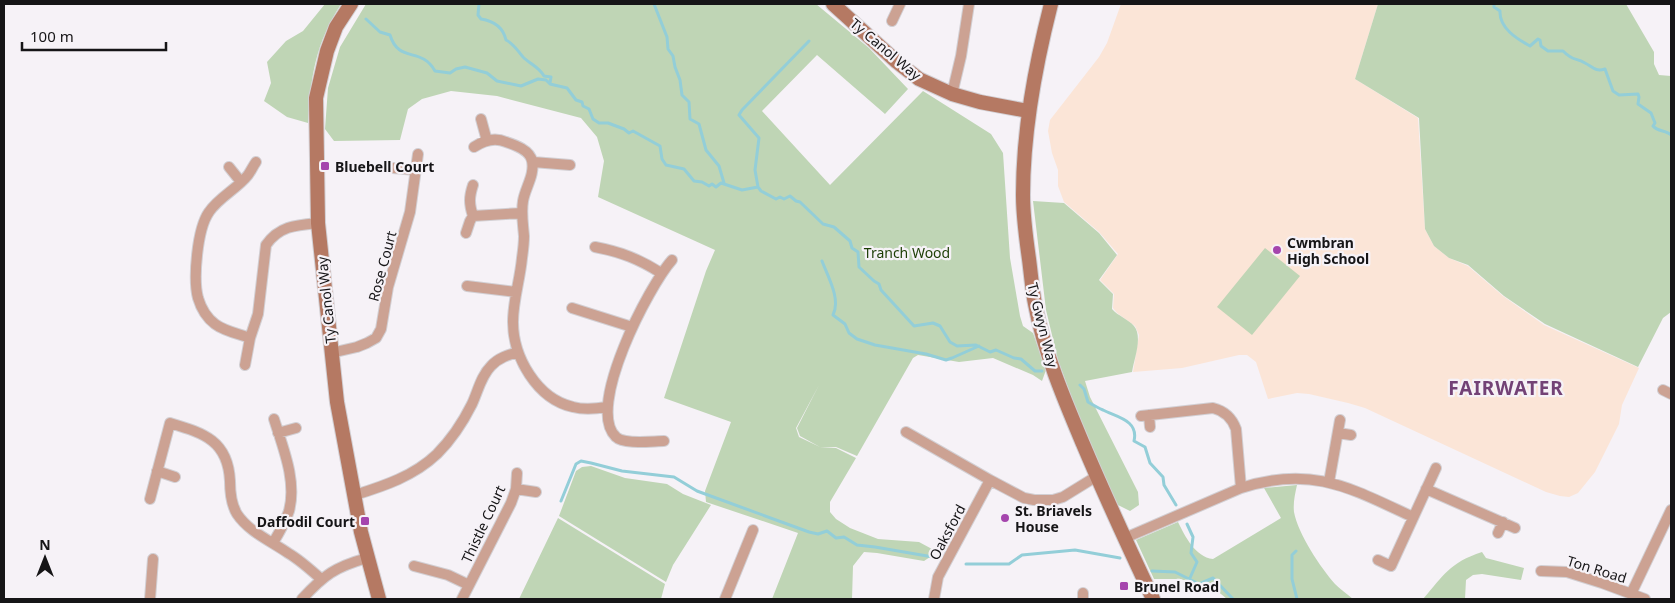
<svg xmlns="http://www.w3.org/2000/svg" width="1675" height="603" font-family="'Noto Sans',sans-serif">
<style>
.education{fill:#fbe5d7}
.green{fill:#bfd5b5}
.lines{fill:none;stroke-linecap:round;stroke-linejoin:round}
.stream{stroke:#93ced8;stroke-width:3}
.street-casing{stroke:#d2cfd3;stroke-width:12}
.secondary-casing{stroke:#d2cfd3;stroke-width:16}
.street{stroke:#cca293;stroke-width:10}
.secondary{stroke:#b57963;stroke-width:14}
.poi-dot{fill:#a545ad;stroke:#f6f2f7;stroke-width:2}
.labels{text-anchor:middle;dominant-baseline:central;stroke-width:4.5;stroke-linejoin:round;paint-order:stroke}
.street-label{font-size:14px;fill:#161517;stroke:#f6f2f7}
.poi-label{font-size:14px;font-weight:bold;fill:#161517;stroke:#f6f2f7;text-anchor:start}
.park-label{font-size:14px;fill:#1c3e04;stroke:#f6f2f7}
.district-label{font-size:19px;font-weight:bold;letter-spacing:1px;fill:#734276;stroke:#f6f2f7}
</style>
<rect width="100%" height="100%" fill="#f6f2f7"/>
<path class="education" d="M1121 4H1378L1355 79 1418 118 1425 229 1434 246 1449 258 1468 266 1503 296 1544 325 1639 368 1622 405 1619 424 1595 472 1578 493 1569 497 1560 496 1546 492 1365 408 1348 403 1309 394 1297 393 1268 399 1256 362 1247 355H1239L1182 368 1133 372 1139 335 1135 326 1117 313 1113 308 1114 294 1100 280 1118 254 1099 232 1064 202 1058 186V170L1052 153 1048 131 1050 120 1099 57 1107 43Z"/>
<path class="green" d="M325 4H341C315 45 311 75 308 123L287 117 264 101 271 83 267 62 286 41 303 31Z
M366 4H816L869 48 908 89 885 114 817 55 762 111 830 185 923 91 991 134 1003 153 1010 258 1020 316 1023 326 1033 333 1046 370 1042 381 1033 375 993 358 959 362 918 355 913 358 857 456 836 447H820L800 436 797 428 819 385 796 428 799 437 820 447 836 448 856 458 830 502V512L836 519 850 528 878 539 919 542 932 549 933 555 924 561 877 553 864 552 853 566 852 599H772L798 533 706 502 705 491 731 422 664 398 706 271 715 250 598 197 604 161 597 137 581 118 497 96 451 91 422 99 408 109 400 140 334 141 325 129 328 88 340 47Z
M1378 4H1626L1654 52V64L1659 75 1671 76V312L1663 318 1638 367 1545 324 1504 296 1468 265 1449 258 1434 246 1425 229 1419 118 1355 79Z
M1033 201 1064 203 1099 233 1117 255 1099 280 1113 294 1112 309C1118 316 1128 319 1134 326 1143 337 1134 359 1132 372L1085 381 1090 397 1138 492 1139 505 1130 511 1118 505 1093 456 1058 360 1046 310Z
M1265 248 1300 276 1252 335 1217 307Z
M591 466 625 478 667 484 683 494 711 505 673 565 666 582 559 516 576 471 582 467Z
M1297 485C1295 494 1293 503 1294 512 1298 534 1321 568 1335 584 1340 589 1347 594 1353 599H1227L1215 589 1200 587 1181 579H1154L1136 540 1178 522C1185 536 1195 557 1213 559L1281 518 1264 488Z
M558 518 665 584 661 599H519Z
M1482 552 1486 558 1524 568 1521 580 1482 574 1473 575 1466 580 1465 599H1423C1444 575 1449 563 1482 552Z"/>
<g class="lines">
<path class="stream" d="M479 4 478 15 481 19C494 21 503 27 506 40 514 44 517 50 523 57 530 64 539 67 544 76L551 77 550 83
M654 4 667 37 668 49 673 56 675 67 680 80 682 95 689 102 690 119 699 124 706 150 719 166 724 183
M1494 4V7L1500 11C1499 28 1517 39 1530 46L1538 39 1540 40 1541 46 1548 51H1563C1574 62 1575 57 1585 63 1593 67 1595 72 1605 69L1613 91 1619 95 1638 94 1639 97 1638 104 1651 113 1655 123 1653 126C1658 132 1666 130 1671 135
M366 19 380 32 390 35C399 64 421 46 435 71L450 73 456 69 465 67 487 73 497 81 521 86 538 79 546 80 550 84 567 88 576 100 582 102 583 106 589 109 593 119 599 123H608L624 129 629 133 633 131 660 146 662 159 666 165 684 169 694 181 702 182 709 186 712 184 716 187 721 183 742 190 758 187 761 191 776 199 780 197 784 199 790 196 796 201 800 202 823 224 834 227 850 241 852 248 858 252 859 267 874 281 879 284 881 290 914 326 933 323 940 326 950 342 957 346 976 345 990 352 996 350 1014 358 1021 359 1035 371H1042
M758 187 755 170 759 138 739 115 742 110 809 41
M822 261C828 277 841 299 833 315L845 324 849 333 857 339 875 345 926 354 946 360 952 358 979 346
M1080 385 1084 389 1088 402C1093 405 1098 408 1103 410 1116 417 1139 420 1134 441L1145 447 1150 463 1163 477 1164 485 1176 505
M561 501 576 464 581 461 591 463 622 471 674 477 697 491 809 532 818 534 827 531 836 538 844 537 857 545 875 547 933 557
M1187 524 1193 537 1191 553 1197 562 1190 578
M1296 551 1292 555V579L1297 599
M966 564H1009L1022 555 1075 550 1120 558
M1152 571 1175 572 1199 584 1213 578 1233 599"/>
<g class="street-casing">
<path id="street" d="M892 21 900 4
M952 94 961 56 969 4
M481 119 487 141
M474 147C483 141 495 137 506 142 515 145 530 150 532 161 535 175 525 188 523 201 521 213 523 224 524 236 524 243 523 251 522 258 520 280 513 300 513 322 513 357 537 399 573 407 584 410 595 409 607 407
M533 162 570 165
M229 167 241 182
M393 168 416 170
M473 216 522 213
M466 233 470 221 473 216C469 204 469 197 473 185
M595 247C621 252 639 259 661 273
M467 286 516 292
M572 308 632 327
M250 338C239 334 224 331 215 324 207 318 201 308 198 298 193 279 197 229 209 212 219 197 237 189 248 175 251 171 253 166 256 162
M331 353 357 347 367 343 376 338 381 329 388 287 410 212 418 154
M245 365 250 338 258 314 266 245C279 226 296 225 318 223
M1663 390 1671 394
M1149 415 1150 427
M1141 416 1213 408C1225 411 1232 418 1236 429L1241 488
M906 432 990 480 1024 498 1034 500H1053L1063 497 1097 476
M278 433 296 428
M1338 433 1351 435
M664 441C653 441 624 445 616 437 585 408 649 286 672 260
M157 471 175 477
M1329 482 1340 420
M516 489 536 492
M1426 489 1515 528
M355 495C384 486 414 476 437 454 451 440 463 422 472 404 478 391 481 376 491 366 498 358 508 355 518 352
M150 499 170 423C203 433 228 440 230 481 230 492 231 504 237 514 249 532 271 541 288 553 300 560 311 570 321 579
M1498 533 1503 522
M1125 538 1241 488C1312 465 1350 488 1413 517
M273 543C279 533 285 523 289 511 297 481 283 448 274 419
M1378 560 1391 566 1436 468
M414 566 448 575 469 585
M1541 571 1567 572 1602 583 1645 599
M1083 593V599
M1631 594 1671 510
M150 599 153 559
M302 599C324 575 335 567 367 558
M462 599 511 503 516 489 517 473
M725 599 753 530
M934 599 938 577 990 480"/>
</g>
<g class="secondary-casing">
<path id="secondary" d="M351 4 336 27 327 51 316 98 318 223 337 402 361 532 379 599
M833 4 897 62 919 79 952 94 980 102 1028 111
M1051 4C1035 67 1023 130 1023 195 1023 216 1026 238 1029 259 1031 274 1032 289 1035 304 1044 352 1064 399 1083 444 1105 496 1129 548 1153 599"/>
</g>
<use href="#street" class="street"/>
<use href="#secondary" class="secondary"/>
</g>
<g class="poi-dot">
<rect x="320" y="161" width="10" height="10" rx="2.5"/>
<circle cx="1277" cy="250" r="5"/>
<circle cx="1005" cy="518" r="5"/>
<rect x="360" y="516" width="10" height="10" rx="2.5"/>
<rect x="1119" y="581" width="10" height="10" rx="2.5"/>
</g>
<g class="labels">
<g class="street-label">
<text transform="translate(886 49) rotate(40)">Ty Canol Way</text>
<text transform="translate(382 266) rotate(-75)">Rose Court</text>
<text transform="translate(326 300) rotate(-96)">Ty Canol Way</text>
<text transform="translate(1043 325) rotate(76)">Ty Gwyn Way</text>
<text transform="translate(483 524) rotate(-65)">Thistle Court</text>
<text transform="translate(947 532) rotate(-62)">Oaksford</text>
<text transform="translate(1597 569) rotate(17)">Ton Road</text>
</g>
<g class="poi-label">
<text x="335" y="166">Bluebell Court</text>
<text x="1287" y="242">Cwmbran<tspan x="1287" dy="16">High School</tspan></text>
<text x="1015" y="510">St. Briavels<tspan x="1015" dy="16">House</tspan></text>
<text x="355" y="521" text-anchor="end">Daffodil Court</text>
<text x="1134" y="586">Brunel Road</text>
</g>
<g class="park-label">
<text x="907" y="252">Tranch Wood</text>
</g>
<g class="district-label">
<text x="1506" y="388">FAIRWATER</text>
</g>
</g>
<rect width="1675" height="603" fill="none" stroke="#161517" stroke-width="10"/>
<g transform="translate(45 558)" stroke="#f6f2f7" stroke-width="4" paint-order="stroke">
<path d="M0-4L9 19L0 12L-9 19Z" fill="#161517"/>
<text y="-8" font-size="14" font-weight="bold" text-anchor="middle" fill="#161517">N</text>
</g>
<path d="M22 42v8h144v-8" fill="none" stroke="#161517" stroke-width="2.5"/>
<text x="30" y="42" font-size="15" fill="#161517" stroke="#f6f2f7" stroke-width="4" paint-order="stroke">100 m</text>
</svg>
